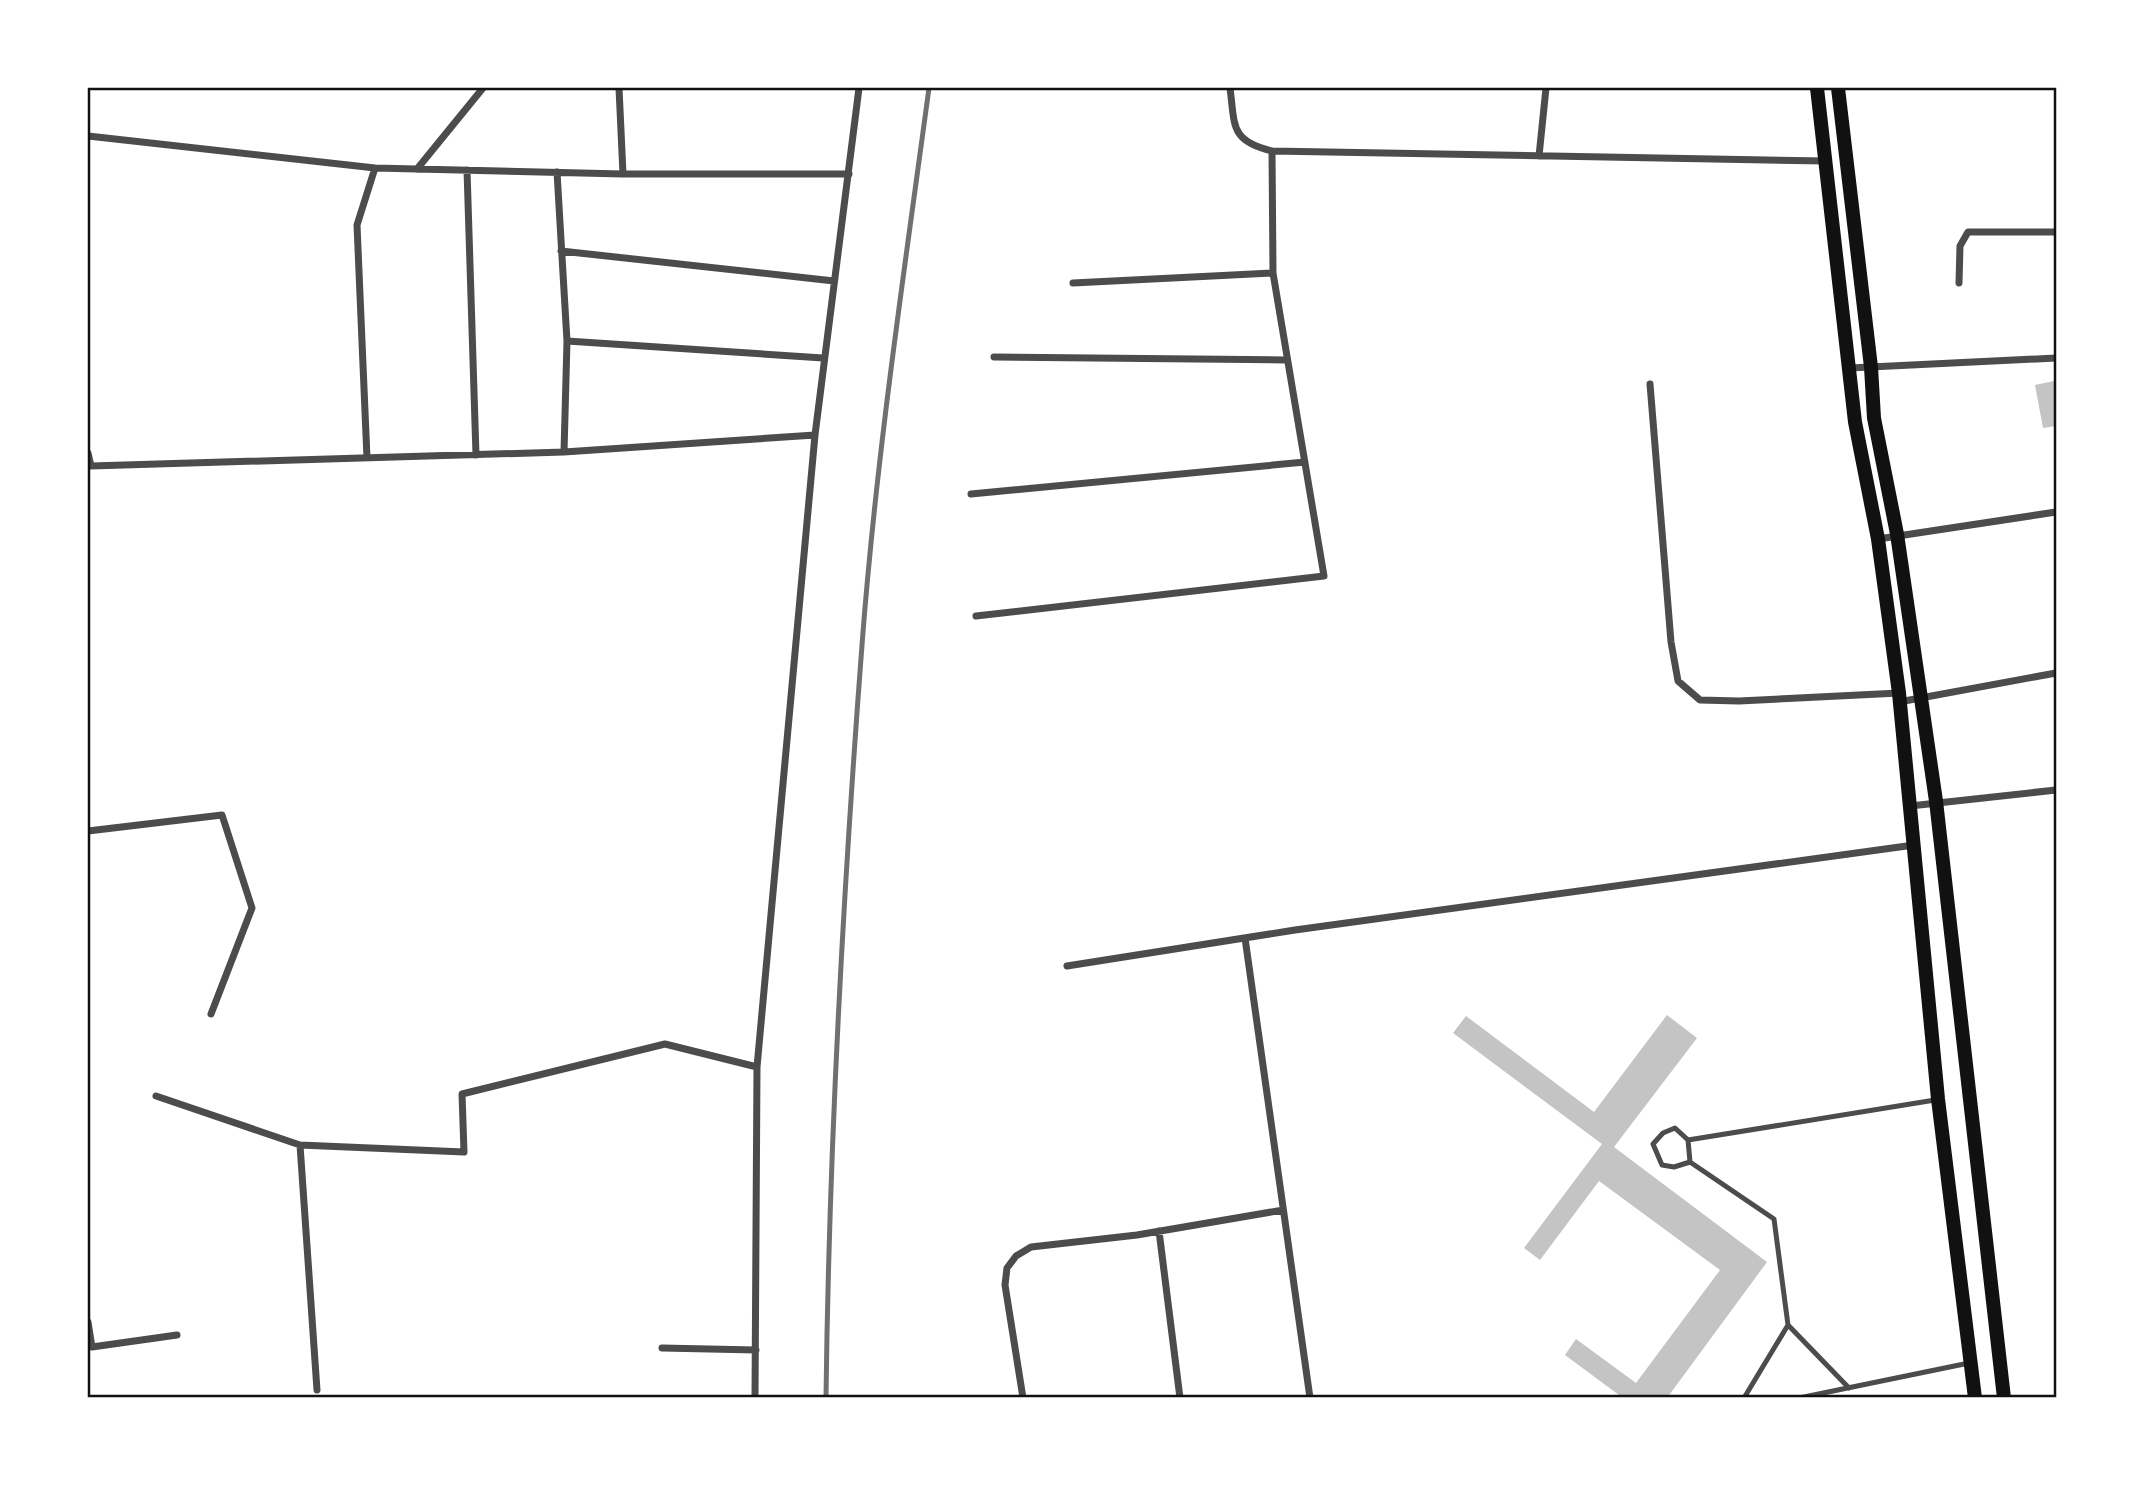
<svg xmlns="http://www.w3.org/2000/svg" width="2144" height="1485" font-family="'Work Sans',sans-serif">
<style>
.building{fill:#c4c4c4}
.lines{fill:none;stroke-linecap:round;stroke-linejoin:round}
.service{stroke:#4c4c4c;stroke-width:5}
.minor{stroke:#4c4c4c;stroke-width:7}
.secondary{stroke:#111;stroke-width:14}
.rail{stroke:#707070;stroke-width:5}
.neatline{fill:none;stroke:#111;stroke-width:2.5}
</style>
<rect width="100%" height="100%" fill="#fff"/>
<path class="building" d="M2054 381 2056 426 2043 428 2035 385Z
M1667 1015 1697 1038 1614 1147 1767 1262 1667 1398H1623L1565 1355 1576 1339 1636 1383 1720 1270 1599 1181 1540 1260 1524 1248 1602 1144 1453 1033 1466 1016 1594 1112Z"/>
<g class="lines">
<path class="service" d="M1688 1140 1935 1100
M1690 1162 1674 1167 1662 1165 1653 1144 1663 1133 1675 1128 1688 1140 1690 1162 1774 1219 1788 1325 1849 1388
M1744 1398 1788 1325
M1799 1398 1969 1363"/>
<path class="minor" d="M619 88 623 174
M88 136 375 168 623 174H849
M1272 151 1825 161
M1539 156 1546 88
M417 169 483 88
M467 170 476 455
M557 172 567 341 564 452
M561 251 834 281
M1073 283 1273 273
M1959 283 1960 246 1968 232H2056
M567 341 823 358
M994 357 1285 360
M1850 368 2056 358
M1650 384 1671 642 1678 681 1700 700 1739 701 1899 693
M815 435 859 88
M88 453 91 466 564 452 815 435 757 1067 755 1398
M367 458 357 225 375 168
M971 494 1305 462
M1878 539 2056 512
M976 616 1324 576 1273 273 1272 151C1230 141 1235 126 1230 88
M1899 702 2056 673
M1910 806 2056 790
M88 831 222 815 252 908 211 1014
M1245 938 1310 1398
M1067 966 1295 930 1914 845
M156 1096 300 1145 464 1152 462 1094 665 1044 757 1067
M300 1145 317 1390
M1159 1231 1180 1398
M88 1322 92 1347 177 1335
M662 1348 756 1350
M1023 1398 1005 1285 1007 1268 1016 1256 1031 1247 1137 1235 1283 1210"/>
<path class="secondary" d="M1817 88 1855 422 1878 539 1899 693 1938 1099 1975 1398
M1838 88 1871 367 1874 418 1897 534 1936 801 2004 1398"/>
<path class="rail" d="M826 1398C829 1147 843 895 862 645 876 459 904 273 929 88"/>
</g>
<rect width="2144" height="1485" fill="none" stroke="#ffffff" stroke-width="178"/>
<rect x="89" y="89" width="1966" height="1307" class="neatline"/>
</svg>
